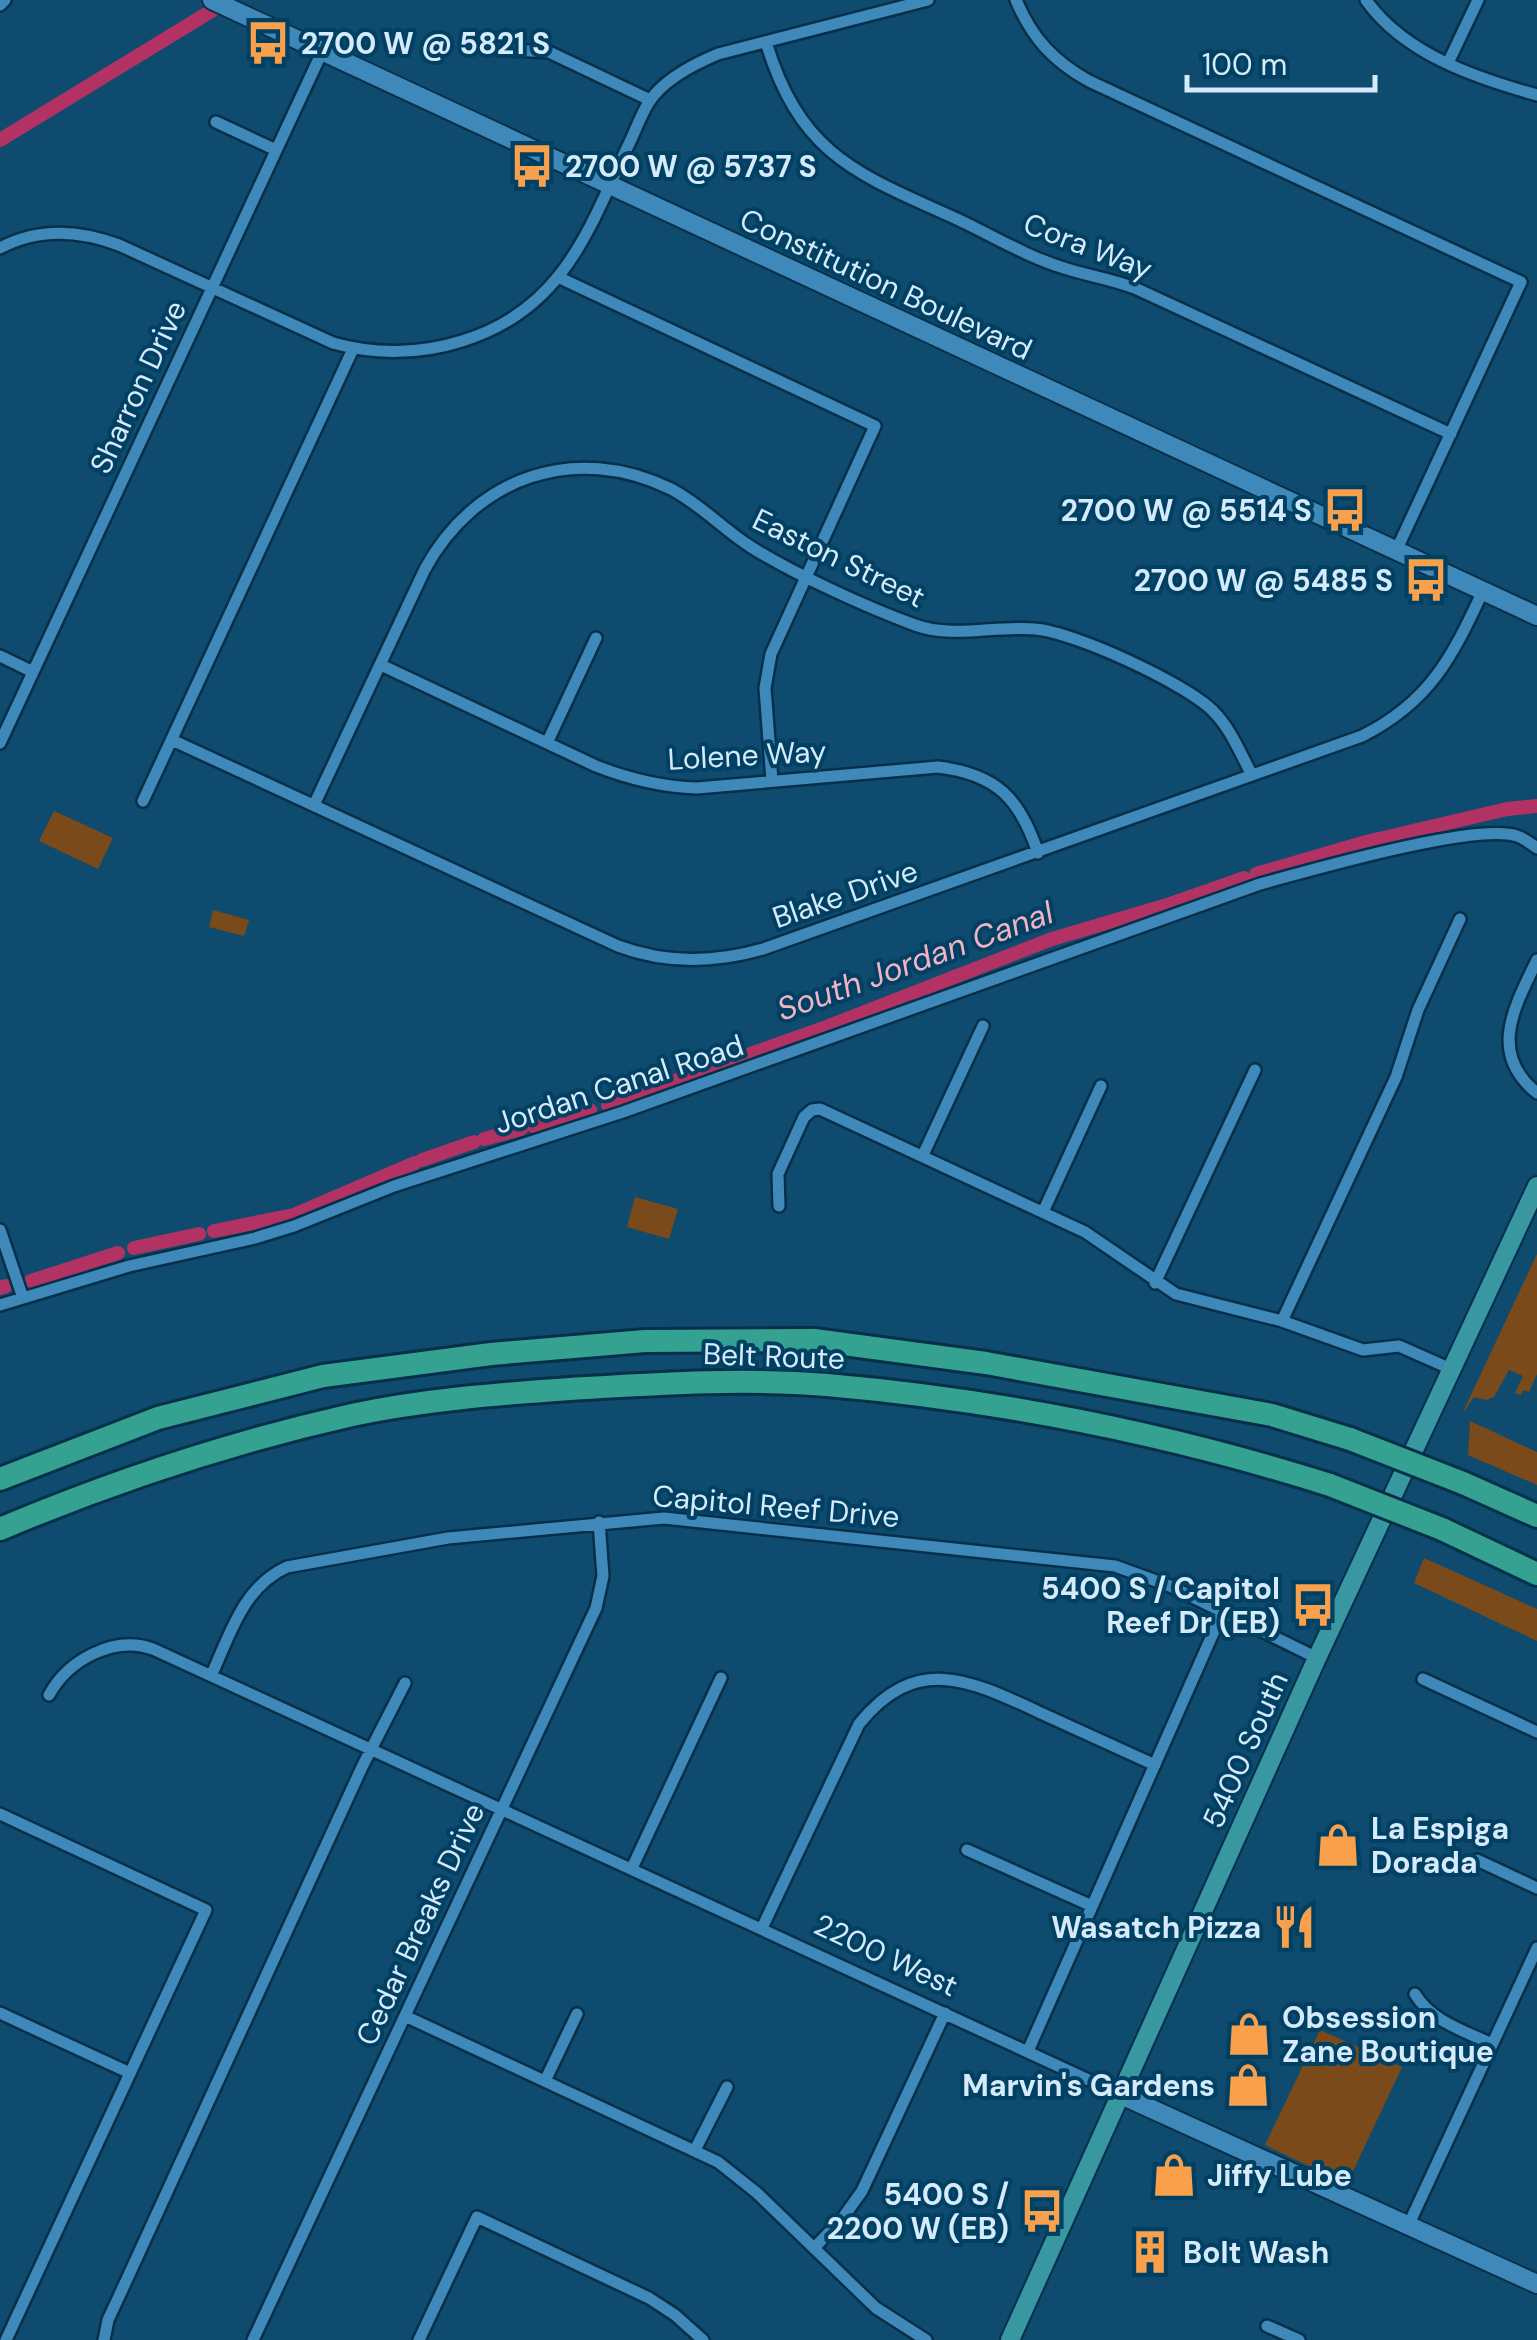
<svg xmlns="http://www.w3.org/2000/svg" width="1537" height="2340" font-family="'DM Sans',sans-serif">
<style>
.green{fill:#7a4a1a}
.lines{fill:none;stroke-linecap:round;stroke-linejoin:round}
.canal{stroke:#b23264;stroke-width:14}
.street-casing{stroke:#063049;stroke-width:16}
.secondary-casing{stroke:#063049;stroke-width:22}
.primary-casing{stroke:#063049;stroke-width:22}
.highway-casing{stroke:#063049;stroke-width:28}
.street{stroke:#3f89ba;stroke-width:11}
.secondary{stroke:#3f89ba;stroke-width:18}
.primary{stroke:#3897a1;stroke-width:18}
.highway{stroke:#34a191;stroke-width:22}
.highway-bridge-casing{stroke:#063049;stroke-width:28;stroke-linecap:butt}
.highway-bridge{stroke:#34a191;stroke-width:22}
.labels{text-anchor:middle;dominant-baseline:central;stroke-width:8;stroke-linejoin:round;paint-order:stroke}
.poi-label{font-size:30px;font-weight:bold;fill:#d5eafa;stroke:#004063;text-anchor:start}
.street-label{font-size:30px;fill:#d5eafa;stroke:#004063}
.water-label{font-size:32px;font-style:italic;fill:#f4b2c4;stroke:#004063}
</style>
<rect width="100%" height="100%" fill="#0f4b6f"/>
<path class="green" d="M54 811 113 838 98 869 39 841Z
M213 910 249 920 244 936 209 927Z
M635 1197 678 1209 669 1239 627 1227Z
M1537 1254V1374L1529 1392 1523 1390 1521 1395 1515 1393 1523 1376 1509 1370 1494 1397 1486 1400 1474 1397 1462 1414Z
M1470 1421 1537 1452V1485L1468 1455Z
M1424 1558 1537 1609V1641L1414 1583Z
M1320 2030 1402 2067 1347 2184 1265 2145Z"/>
<g class="lines">
<path class="canal" d="M0 140 226 2
M1256 874 1366 842 1507 809 1537 806
M608 1105 829 1026 1052 939 1164 906 1244 878
M533 1126 590 1110
M484 1139 521 1129
M422 1160 474 1142
M214 1231 294 1215 415 1163
M134 1248 199 1234
M31 1281 118 1253
M0 1288 6 1286"/>
<g class="street-casing">
<path id="street" d="M1016 0C1032 38 1053 61 1089 81L1521 282 1396 551
M1366 0C1404 54 1476 78 1537 95
M0 5 5 0
M766 42C801 157 858 174 959 220 993 236 1028 257 1064 268 1088 276 1113 279 1137 289L1451 434
M512 50 549 52 650 100
M1448 63 1478 0
M216 122 276 150
M0 248C39 227 79 230 119 245L333 343C375 355 421 354 462 341 560 311 587 235 626 150 634 135 640 116 649 102 664 79 694 64 718 54L928 0
M560 278 875 426 771 654 765 688 772 781
M0 656 33 672
M381 665 596 766C629 779 661 787 697 788L938 767C997 774 1020 799 1038 853
M172 740 618 946C666 964 714 963 763 949L1362 736C1430 702 1452 657 1483 591
M0 743 322 52
M547 743 596 638
M143 801 353 349
M314 805 425 569C475 477 575 442 671 489 700 504 723 529 751 547 794 574 866 607 915 625 954 639 995 625 1035 629 1074 632 1185 683 1213 711 1231 729 1240 753 1252 775
M1537 960C1515 1006 1487 1053 1537 1093
M923 1155 983 1026
M779 1206 778 1174 804 1117 812 1110 820 1109 1085 1232 1176 1294 1282 1321 1363 1350 1399 1346 1451 1369
M1043 1212 1101 1086
M0 1230 23 1298
M1155 1283 1255 1070
M0 1305 129 1266 255 1238 294 1226 394 1186 623 1112 1260 884C1308 871 1476 822 1517 836 1524 838 1531 844 1537 848
M1282 1321 1396 1077 1418 1010 1460 919
M212 1674C230 1634 244 1586 287 1567L448 1538 664 1518 1115 1566 1170 1586 1317 1658
M1423 1679 1537 1732
M49 1695C68 1660 114 1635 153 1649L1121 2095
M0 1814 206 1910 6 2340
M967 1850 1092 1906
M1477 1860 1537 1888
M632 1868 721 1678
M762 1928 859 1724C917 1652 972 1681 1043 1714 1080 1731 1117 1748 1155 1765
M1415 1994C1431 2021 1464 2031 1492 2044
M0 2013 130 2073
M405 2016 718 2162 757 2193 876 2308 926 2340
M1028 2051 1222 1613
M545 2081 577 2014
M695 2150 727 2087
M1408 2226 1537 1948
M814 2248 842 2219 862 2191 945 2013
M1267 2326 1299 2340
M104 2340 108 2320 127 2279 362 1767 405 1683
M253 2340 596 1608 603 1576 599 1522
M419 2340 477 2217 649 2298 675 2315 703 2340"/>
</g>
<g class="secondary-casing">
<path id="secondary" d="M212 0 1537 616
M1121 2095 1537 2284"/>
</g>
<g class="primary-casing">
<path id="primary" d="M1010 2340 1317 1658 1537 1186"/>
</g>
<g class="highway-casing">
<path id="highway" d="M0 1479 158 1418 323 1376 491 1354 645 1341 814 1340 986 1363 1272 1415 1350 1439
M1463 1483 1537 1516
M0 1529C114 1481 232 1442 352 1415 422 1400 498 1394 570 1389 655 1384 742 1378 827 1385 999 1400 1166 1433 1330 1485
M1442 1529 1537 1574"/>
</g>
<use href="#street" class="street"/>
<use href="#secondary" class="secondary"/>
<use href="#primary" class="primary"/>
<use href="#highway" class="highway"/>
<g class="highway-bridge-casing">
<path id="highway-bridge" d="M1350 1439 1463 1483
M1330 1485 1442 1529"/>
</g>
<use href="#highway-bridge" class="highway-bridge"/>
</g>
<defs>
<g id="bus-bare" transform="scale(3.45)"><path d="M-5-6H5V4H4V6H2V4H-2V6H-4V4H-5ZM-3.5-4V0h7V-4ZM-3.5 1.2v1.5H-2V1.2ZM2 1.2v1.5H3.5V1.2Z" fill="#f9a04c" stroke="#004063" stroke-width="2.5" paint-order="stroke"/></g>
<g id="shop-bare" transform="scale(3.45)"><path d="M-5-2.5h2.3a2.7 3.5 0 0 1 5.4 0H5L5.5 6h-11ZM-1.5-2.5h3a1.5 2.3 0 0 0-3 0Z" fill="#f9a04c" stroke="#004063" stroke-width="2.5" paint-order="stroke"/></g>
<g id="restaurant-bare" transform="scale(3.45)"><path d="M-5-6h1v4h1v-4h1v4h1v-4h1v5L-1.5 .5V6h-2V.5L-5-1ZM5-6V6H3V1.5H1.5Q1.5-4 5-6Z" fill="#f9a04c" stroke="#004063" stroke-width="2.5" paint-order="stroke"/></g>
<g id="building-bare" transform="scale(3.45)"><path d="M-4-6H4V6H1V3H-1V6H-4ZM-2.5-4.3h1.7v1.8h-1.7ZM.8-4.3h1.7v1.8H.8ZM-2.5-1h1.7V.8h-1.7ZM.8-1h1.7V.8H.8Z" fill="#f9a04c" stroke="#004063" stroke-width="2.5" paint-order="stroke"/></g>
</defs>
<g fill-rule="evenodd">
<use href="#bus-bare" x="268" y="43"/>
<use href="#bus-bare" x="532" y="166"/>
<use href="#bus-bare" x="1345" y="510"/>
<use href="#bus-bare" x="1426" y="580"/>
<use href="#bus-bare" x="1313" y="1605"/>
<use href="#shop-bare" x="1338" y="1845"/>
<use href="#restaurant-bare" x="1294" y="1927"/>
<use href="#shop-bare" x="1249" y="2034"/>
<use href="#shop-bare" x="1248" y="2085"/>
<use href="#shop-bare" x="1174" y="2175"/>
<use href="#bus-bare" x="1042" y="2211"/>
<use href="#building-bare" x="1150" y="2252"/>
</g>
<g class="labels">
<g class="poi-label">
<text x="301" y="43">2700 W @ 5821 S</text>
<text x="565" y="166">2700 W @ 5737 S</text>
<text x="1312" y="510" text-anchor="end">2700 W @ 5514 S</text>
<text x="1393" y="580" text-anchor="end">2700 W @ 5485 S</text>
<text x="1280" y="1588" text-anchor="end">5400 S / Capitol<tspan x="1280" dy="34">Reef Dr (EB)</tspan></text>
<text x="1371" y="1828">La Espiga<tspan x="1371" dy="34">Dorada</tspan></text>
<text x="1261" y="1927" text-anchor="end">Wasatch Pizza</text>
<text x="1282" y="2017">Obsession<tspan x="1282" dy="34">Zane Boutique</tspan></text>
<text x="1215" y="2085" text-anchor="end">Marvin's Gardens</text>
<text x="1207" y="2175">Jiffy Lube</text>
<text x="1009" y="2194" text-anchor="end">5400 S /<tspan x="1009" dy="34">2200 W (EB)</tspan></text>
<text x="1183" y="2252">Bolt Wash</text>
</g>
<g class="street-label">
<text transform="translate(1088 246) rotate(21)">Cora Way</text>
<text transform="translate(886 284) rotate(25)">Constitution Boulevard</text>
<text transform="translate(138 387) rotate(-65)">Sharron Drive</text>
<text transform="translate(839 558) rotate(26)">Easton Street</text>
<text transform="translate(747 755) rotate(-3)">Lolene Way</text>
<text transform="translate(845 894) rotate(-19)">Blake Drive</text>
<text transform="translate(619 1084) rotate(-18)">Jordan Canal Road</text>
<text transform="translate(774 1356) rotate(2)">Belt Route</text>
<text transform="translate(776 1506) rotate(5)">Capitol Reef Drive</text>
<text transform="translate(1245 1750) rotate(-66)">5400 South</text>
<text transform="translate(420 1924) rotate(-65)">Cedar Breaks Drive</text>
<text transform="translate(886 1955) rotate(25)">2200 West</text>
</g>
<g class="water-label">
<text transform="translate(915 961) rotate(-20)">South Jordan Canal</text>
</g>
</g>
<path d="M1187 75v15h188v-15" fill="none" stroke="#d5eafa" stroke-width="5"/>
<text x="1202" y="75" font-size="30" fill="#d5eafa" stroke="#004063" stroke-width="8" paint-order="stroke">100 m</text>
</svg>
